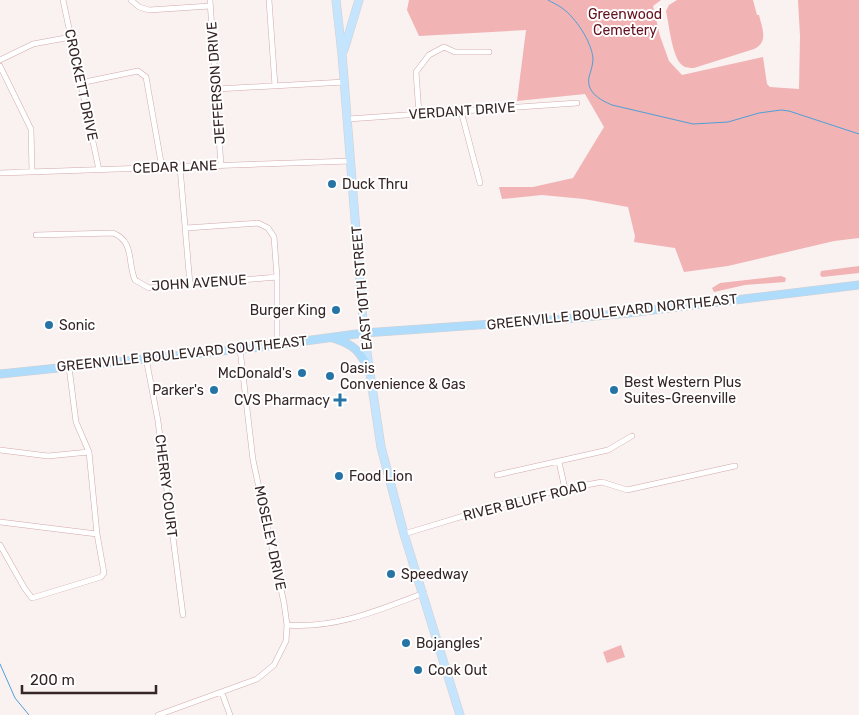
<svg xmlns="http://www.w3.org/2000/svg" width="859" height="715" font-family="Rubik,sans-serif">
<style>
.green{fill:#f1b3b4}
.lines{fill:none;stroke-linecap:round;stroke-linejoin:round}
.stream{stroke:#4f9fd7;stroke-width:1}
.minor-casing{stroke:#d2a9aa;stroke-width:6}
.primary-casing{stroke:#d3cfcf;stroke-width:9}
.trunk-casing{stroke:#d3cfcf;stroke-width:9}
.minor{stroke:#fff;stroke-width:5}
.primary{stroke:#c4e5fd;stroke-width:8}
.trunk{stroke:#b0dcfc;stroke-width:8}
.poi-dot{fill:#2674a6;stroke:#fff;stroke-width:2}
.labels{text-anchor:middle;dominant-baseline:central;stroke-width:4;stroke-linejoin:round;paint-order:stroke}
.park-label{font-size:14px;fill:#630f1d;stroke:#fff}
.street-label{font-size:14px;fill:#362626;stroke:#fff}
.poi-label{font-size:14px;fill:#362626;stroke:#fff;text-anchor:start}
</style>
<rect width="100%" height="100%" fill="#faf1f1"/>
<path class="green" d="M409 0H661L653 6 660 36 669 61 682 75 763 57 767 84 770 87 799 89 800 36 798 0H859V238L834 241 728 266 684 272 675 248 634 242 635 236 628 207 584 199 542 195 502 199 499 187H533L573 178 604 127 585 94 517 101 526 30 419 36 407 10Z
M677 0H753L757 15H759C762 28 769 42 754 49L694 68C690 68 685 68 682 65 672 57 669 24 666 11L669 5Z
M859 266V273L822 277 820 275 821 271Z
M781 276 786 278 785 282 745 285 714 292 712 288 720 283Z
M621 645 625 657 607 663 603 652Z"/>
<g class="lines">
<path class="stream" d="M548 0C553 3 558 5 562 8 576 18 591 41 593 58 593 65 591 70 589 77 586 92 600 100 612 105L693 124 728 122 759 113 781 110 789 111 859 134
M0 664 15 698 29 715"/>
<g class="minor-casing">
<path id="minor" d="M63 0 99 170
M131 0 139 7 149 10 210 6
M210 0 221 166
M269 0 275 86
M0 60 33 44 71 37
M0 66 31 129 32 172
M80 83 138 71 146 77 162 168
M217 89 345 82
M461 111 480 183
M419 114 416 72 429 55 444 47 455 52H489
M348 119 577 103
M180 167 190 285
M0 173 351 161
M186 228 258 223 268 228 274 237 277 277V345
M36 235 113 233C135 242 127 262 135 280L149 288 277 277
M146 358 158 421 183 615
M69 367 76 422 89 452 97 534
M0 450 48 456 89 452
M559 462 565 489
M497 475 608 450 632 436
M0 522 97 534 104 573 101 577 32 598 25 589 0 545
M404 534 503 504 565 489 602 482 627 490 735 466
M287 625C336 629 379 610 424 593
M222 693 230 715
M158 715 257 679 274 665 286 641 287 625 284 603 253 460 240 349"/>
</g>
<g class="primary-casing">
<path id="primary" d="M336 0 342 54 364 333 381 447 404 534 460 715
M344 50 359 0"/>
</g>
<g class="trunk-casing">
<path id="trunk" d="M333 338C355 345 360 351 370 372
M0 374 260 347 364 333 564 319 628 313 859 285"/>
</g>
<use href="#minor" class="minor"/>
<use href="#primary" class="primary"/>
<use href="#trunk" class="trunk"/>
</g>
<g class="poi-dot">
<circle cx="332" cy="184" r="5"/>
<circle cx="336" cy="310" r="5"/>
<circle cx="49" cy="325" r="5"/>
<circle cx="302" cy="373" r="5"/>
<circle cx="330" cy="376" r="5"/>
<circle cx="214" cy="390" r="5"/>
<circle cx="614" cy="390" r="5"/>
<path d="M337.5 392.5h5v5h5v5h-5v5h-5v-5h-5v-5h5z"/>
<circle cx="339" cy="476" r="5"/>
<circle cx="391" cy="574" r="5"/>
<circle cx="406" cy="643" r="5"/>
<circle cx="418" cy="670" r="5"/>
</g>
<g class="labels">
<g class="park-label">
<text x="625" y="14">Greenwood<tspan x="625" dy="16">Cemetery</tspan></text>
</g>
<g class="street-label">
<text transform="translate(216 83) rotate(-94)">JEFFERSON DRIVE</text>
<text transform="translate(81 85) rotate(78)">CROCKETT DRIVE</text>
<text transform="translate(462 111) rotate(-4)">VERDANT DRIVE</text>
<text transform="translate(175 167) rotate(-2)">CEDAR LANE</text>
<text transform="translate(199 283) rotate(-4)">JOHN AVENUE</text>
<text transform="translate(362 288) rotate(-95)">EAST 10TH STREET</text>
<text transform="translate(612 312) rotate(-6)">GREENVILLE BOULEVARD NORTHEAST</text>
<text transform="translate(182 354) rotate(-6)">GREENVILLE BOULEVARD SOUTHEAST</text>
<text transform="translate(166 486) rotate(83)">CHERRY COURT</text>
<text transform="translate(525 501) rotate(-14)">RIVER BLUFF ROAD</text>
<text transform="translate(270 538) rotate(78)">MOSELEY DRIVE</text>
</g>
<g class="poi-label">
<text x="342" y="184">Duck Thru</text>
<text x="326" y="310" text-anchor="end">Burger King</text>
<text x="59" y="325">Sonic</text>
<text x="340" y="368">Oasis<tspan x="340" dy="16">Convenience &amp; Gas</tspan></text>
<text x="292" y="373" text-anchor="end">McDonald's</text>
<text x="624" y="382">Best Western Plus<tspan x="624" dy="16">Suites-Greenville</tspan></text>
<text x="204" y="390" text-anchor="end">Parker's</text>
<text x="330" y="400" text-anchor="end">CVS Pharmacy</text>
<text x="349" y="476">Food Lion</text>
<text x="401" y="574">Speedway</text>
<text x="416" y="643">Bojangles'</text>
<text x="428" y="670">Cook Out</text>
</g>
</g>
<path d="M22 685v8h134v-8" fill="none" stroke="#362626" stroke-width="2.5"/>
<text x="30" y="685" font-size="15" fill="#362626" stroke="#ffffff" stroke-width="4" paint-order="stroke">200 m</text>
</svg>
